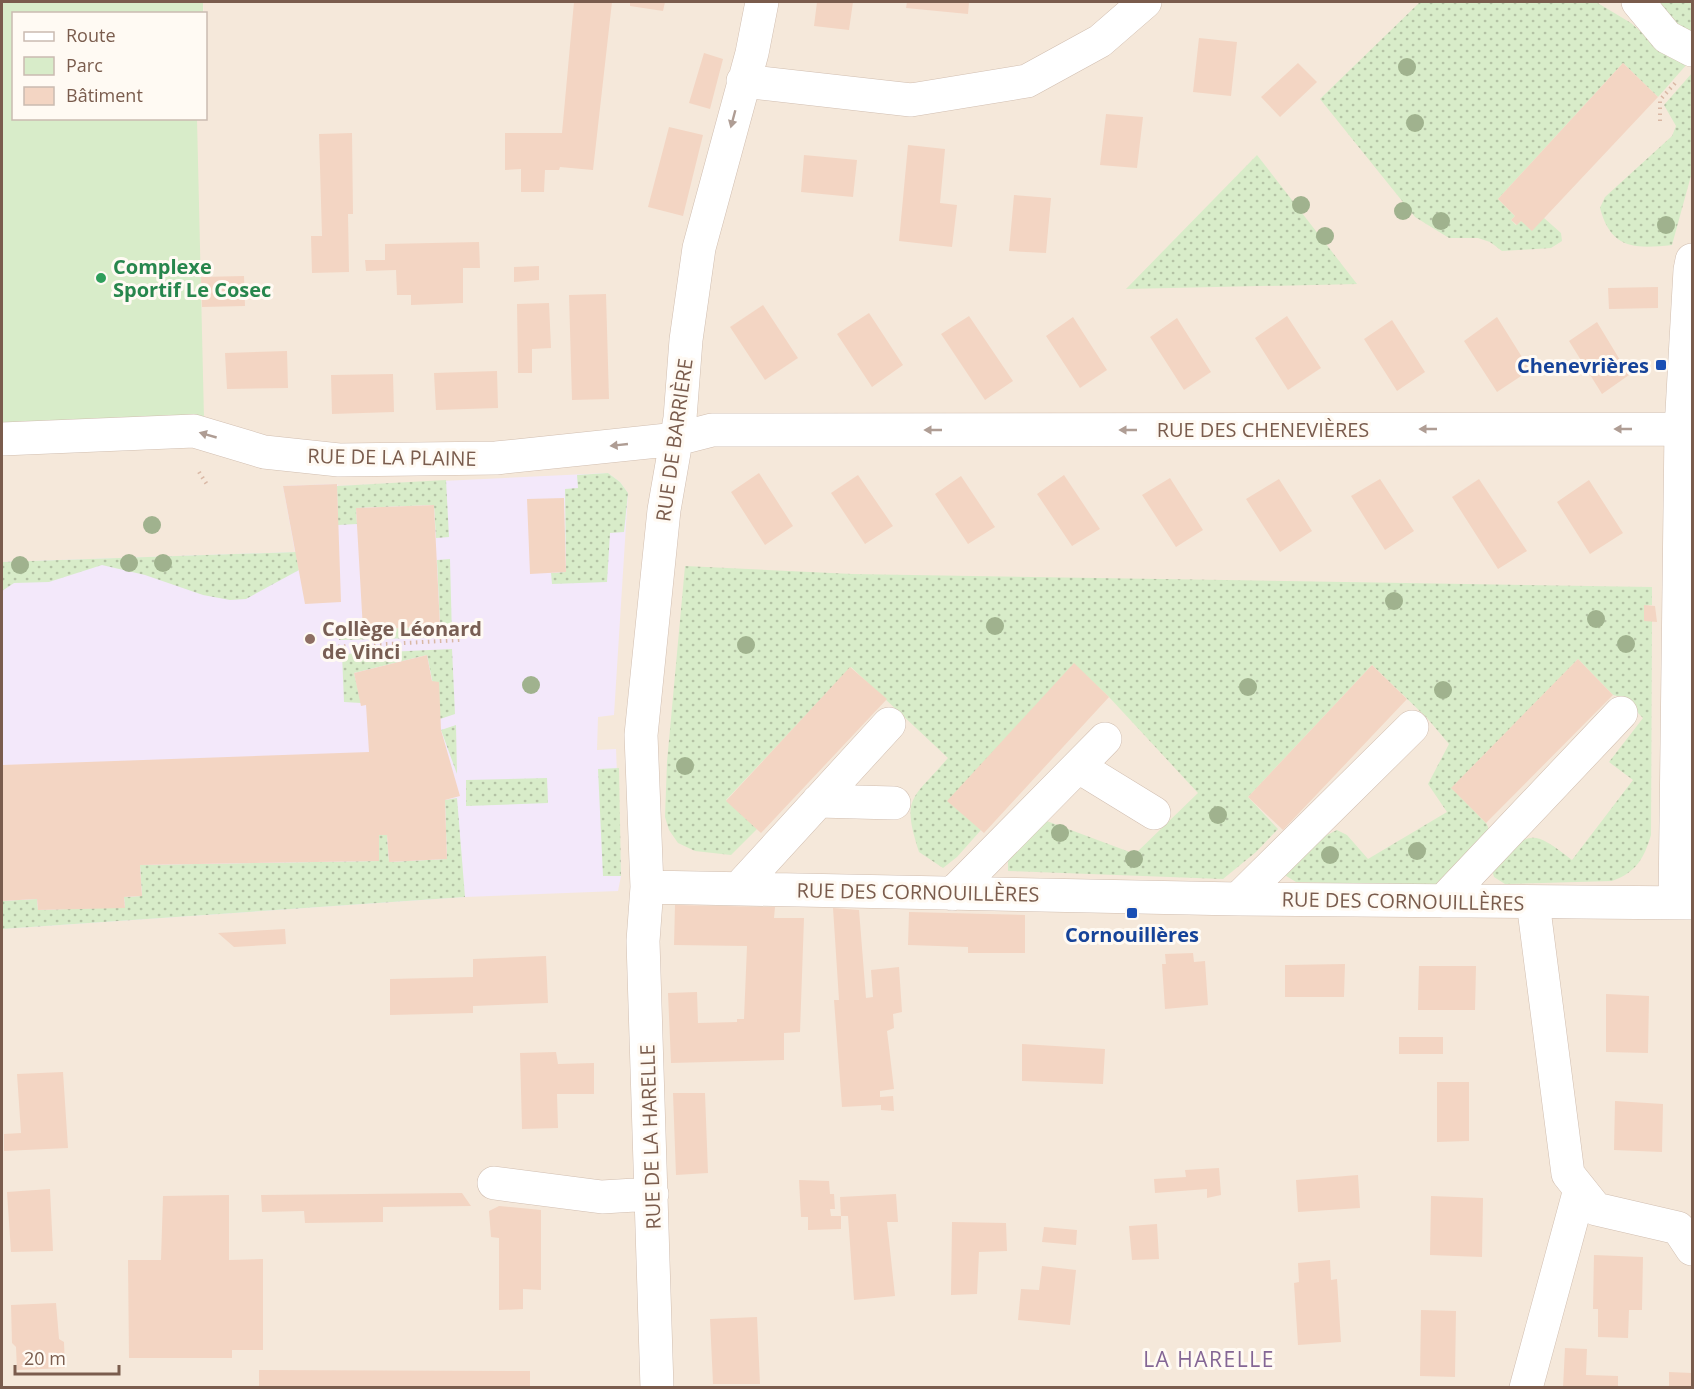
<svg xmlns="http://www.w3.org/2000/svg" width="1694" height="1389" font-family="'Open Sans',sans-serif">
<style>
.residential{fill:#f5e8da}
.education{fill:#f3e8fa}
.grass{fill:url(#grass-dots)}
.park{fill:#d8ecc9}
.building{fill:#f3d5c3}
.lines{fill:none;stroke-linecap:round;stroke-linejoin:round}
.minor-casing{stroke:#d1beb0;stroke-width:34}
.path{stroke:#d9b8a5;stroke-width:4;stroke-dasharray:1.5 4.5;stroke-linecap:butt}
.minor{stroke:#fff;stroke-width:33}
.tree{fill:#a0b28e}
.oneway{fill:#af9d94}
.leisure-dot{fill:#2e9e5b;stroke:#fffaf3;stroke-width:2}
.transit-dot{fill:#1a4fb4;stroke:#fffaf3;stroke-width:2}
.education-dot{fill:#8d6e63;stroke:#fffaf3;stroke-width:2}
.labels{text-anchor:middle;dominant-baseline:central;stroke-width:6;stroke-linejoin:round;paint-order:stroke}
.leisure-label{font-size:20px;font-weight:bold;fill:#27864d;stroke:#fffaf3;text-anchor:start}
.transit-label{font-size:20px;font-weight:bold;fill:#164399;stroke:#fffaf3;text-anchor:end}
.street-label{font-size:20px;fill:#7a5c4d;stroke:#fffaf3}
.education-label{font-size:20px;font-weight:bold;fill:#785e54;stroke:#fffaf3;text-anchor:start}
.neighbourhood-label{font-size:21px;letter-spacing:1.5px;fill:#846695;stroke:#fffaf3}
</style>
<defs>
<pattern id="grass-dots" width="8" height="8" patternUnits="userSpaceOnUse" patternTransform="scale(1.5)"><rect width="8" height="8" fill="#d8ecc9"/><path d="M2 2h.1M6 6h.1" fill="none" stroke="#b4c2a5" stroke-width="1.8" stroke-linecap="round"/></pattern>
</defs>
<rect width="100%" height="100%" fill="#fdf6ec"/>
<path class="residential" d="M203 2H1692V1387H2V423L196 138 197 119 206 118Z"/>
<path class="education" d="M608 473 620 482 628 493 614 715 598 717 597 750 616 749 621 876 618 891 465 897 2 929V562L295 552 283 486 337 484 338 486Z"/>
<path class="grass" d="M1420 2H1596L1631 23 1665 53 1688 63 1658 97 1623 63 1498 199 1515 216 1511 220 1516 225 1521 221 1544 218 1561 233 1562 241 1551 248 1502 251 1490 242 1478 238H1449L1415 217 1320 99Z
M1660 2H1692V34L1670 18Z
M1692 73V172L1672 245C1634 249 1611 249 1600 208L1605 197 1672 136 1676 126 1664 105Z
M1257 155 1357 284 1126 289Z
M608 473 620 482 628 493 624 532 610 533 607 582 552 584 551 573 566 572 565 489 578 488 577 475Z
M446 480 449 537 436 538 434 505 356 508 357 524 338 525 337 486Z
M296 552 299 570 246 599 230 600 203 595 145 575 102 565 49 582 14 583 2 591V562Z
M450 559 452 637 339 640V631L440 626 437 560Z
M685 566 852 574 1652 587V605L1644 606V620L1652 621 1651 835C1644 858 1637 872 1612 881L1505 884 1494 877 1492 870C1528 832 1529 826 1572 860L1633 780 1609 762 1643 718 1622 697 1613 695 1578 659 1452 788 1486 823 1491 833 1450 886 1296 882 1283 874 1321 838 1337 830 1347 835 1368 859 1447 812 1428 784 1449 744 1427 718 1372 665 1248 797 1278 829 1256 852 1223 879 1008 871V857L1044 820 1135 854 1198 793 1109 697 1074 664 981 830 957 857 943 868 919 852C901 796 912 800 948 758L851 667 726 800 757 829 731 855 695 851 678 843 669 830 665 817 667 762Z
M452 649 455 714 440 719 427 655 354 673 361 703 344 702 342 654Z
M456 725 457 774 441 730Z
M619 768 621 876H603L598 769Z
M547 778 548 803 466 806V780Z
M457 798 465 897 2 929V901L37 899 38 910 125 907 124 897 142 896 140 865 379 861V835H387L389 862 447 859 445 800Z"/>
<path class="park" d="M2 2H203V13L14 14V118L197 119 204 418 2 423Z"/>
<path class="building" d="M574 2H612L593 170 560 167 559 170H545L544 192H521V169L505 170V133H562Z
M630 2H665L663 11 630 6Z
M817 2H853L849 30 814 26Z
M907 2H969L968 14 906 8Z
M1199 38 1237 42 1231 96 1193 92Z
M704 53 723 59 710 109 689 103Z
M1298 63 1317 82 1280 117 1261 97Z
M1623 63 1658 97 1532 231 1521 221 1517 225 1511 220 1515 216 1498 199Z
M1106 114 1143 117 1137 168 1100 165Z
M669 127 703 135 683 216 648 207Z
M352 133 353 214H348L349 272 312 273 311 236H322L319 134Z
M908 145 945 149 940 203 957 205 952 247 899 241Z
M804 155 857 160 853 197 801 192Z
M1014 195 1051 198 1046 253 1009 251Z
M479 242 480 268H463V303L411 305V295H397L396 270 366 271 365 260H385V244Z
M539 266V280L514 282V267Z
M244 276 245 306 202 307 201 277Z
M1658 287V308L1609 309 1608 288Z
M606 294 609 399 572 400 569 295Z
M549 303 551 348 532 349V373H518L517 304Z
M763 305 798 358 765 380 730 327Z
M869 313 903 365 872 387 837 334Z
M969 316 1013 381 985 400 941 334Z
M1287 316 1321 368 1288 390 1255 338Z
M1073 317 1107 370 1080 388 1046 336Z
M1497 317 1530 370 1497 392 1464 341Z
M1177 318 1211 372 1184 390 1150 337Z
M1392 320 1425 372 1397 391 1364 339Z
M1597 322 1629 375 1602 394 1569 341Z
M287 351 288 388 227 389 225 353Z
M497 371 498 408 436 410 434 373Z
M393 374 394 412 332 414 331 375Z
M759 473 793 526 765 545 731 492Z
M858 475 893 526 865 544 831 493Z
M1064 475 1100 529 1072 546 1037 494Z
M961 476 995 527 968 544 935 494Z
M1170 478 1203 530 1176 547 1142 495Z
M1279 479 1312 531 1280 552 1246 499Z
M1380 479 1414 531 1385 550 1351 496Z
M1479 479 1527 551 1498 569 1452 497Z
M1589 480 1623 533 1590 554 1557 502Z
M337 484 341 602 305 604 283 486Z
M564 498 566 572 530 574 527 499Z
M434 505 440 626 363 630 356 508Z
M1644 605 1655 606 1657 622 1644 621Z
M427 655 432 681 439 682 441 730 460 796 445 800 447 859 389 862 387 835H379V861L140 865 142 896 124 897 125 908 38 910 37 899 2 901V765L369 752 366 705 361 706 354 673Z
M1578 659 1613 695 1486 823 1451 788Z
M1074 663 1109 697 984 833 947 801Z
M1372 665 1407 699 1283 830 1248 797Z
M850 667 887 699 761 833 726 801Z
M675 905 775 907 774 918H804L800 1032 784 1033V1060L671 1063 668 993 697 992 698 1023 737 1022V1019H744L747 946 674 945Z
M833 908 859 910 866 998 873 997 871 970 899 967 902 1012 893 1014 894 1028 887 1031 894 1089 880 1091V1097L893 1096 894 1111 881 1110V1105L842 1107 834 1000H839Z
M909 912 1025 915V953H968V947L908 945Z
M285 929 286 944 234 947 218 933Z
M1193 953 1194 962 1205 961 1208 1005 1165 1009 1162 964H1166L1165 954Z
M546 956 548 1003 473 1006V1013L390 1015V979L473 977V959Z
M1345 964 1344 997H1285V965Z
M1419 966H1476L1475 1010H1418Z
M1606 994 1649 996 1648 1053 1606 1052Z
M1399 1037H1443V1054H1399Z
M1022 1044 1105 1049 1103 1084 1022 1081Z
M556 1052 558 1064 594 1063V1094H557L558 1128 522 1129 520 1053Z
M63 1072 68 1148 4 1151V1134L21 1133 17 1074Z
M1437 1082H1469V1141L1437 1142Z
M673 1093H705L708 1173 676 1175Z
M1615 1101 1663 1104 1662 1152 1614 1150Z
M1219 1168 1221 1195 1207 1198V1189L1155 1193 1154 1179 1186 1177 1185 1170Z
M1358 1175 1360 1208 1298 1212 1296 1180Z
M799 1180 829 1181 830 1194H834L835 1209H830L831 1216H841V1229L808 1230V1217H801Z
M50 1189 53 1251 11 1252 7 1192Z
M462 1193 471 1206 383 1207V1222L305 1223 304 1211 262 1212 261 1195Z
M896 1194 898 1222H887L895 1296 854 1300 848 1216H841L840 1197Z
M229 1195V1260L263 1259V1350H232V1358H129L128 1260H161L163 1196Z
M1431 1196 1483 1198 1482 1257 1430 1255Z
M499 1206 541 1210V1290L523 1289V1309L499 1310V1238L491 1237 489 1211Z
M952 1222 1006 1223 1007 1251 979 1252 977 1294 951 1295Z
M1157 1224 1159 1259 1132 1260 1129 1226Z
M1044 1227 1077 1230 1076 1245 1042 1242Z
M1594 1255 1643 1257 1642 1310H1629L1628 1338 1598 1337V1309H1593Z
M1330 1260 1331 1280 1337 1279 1341 1342 1298 1345 1294 1283 1299 1282 1298 1263Z
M1042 1266 1076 1270 1070 1325 1018 1320 1021 1289 1039 1290Z
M56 1303 59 1339 64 1342 65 1368 17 1370 16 1347 12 1343 11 1305Z
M1421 1310 1456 1311 1455 1377 1420 1376Z
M757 1317 760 1384H713L710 1319Z
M1565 1348 1587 1349 1586 1375 1618 1376V1388H1563Z
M259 1370 530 1371V1388H259Z
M1669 1372 1692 1373V1388H1669Z"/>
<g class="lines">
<g class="minor-casing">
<path id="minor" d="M1638 2 1667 37 1692 50
M743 81 911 100 1027 81 1100 41 1145 2
M2 439 194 431 264 452 339 460 496 458 677 439 712 430 1692 429
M1079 767 1154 813
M818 801 894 803
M647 887 1238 899 1692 903
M738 889 889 724
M952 894 1105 739
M1238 899 1412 727
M1443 901 1621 713
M1533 902 1568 1174 1596 1209 1678 1228 1692 1249
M1675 902 1681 429 1690 270 1692 260
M494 1183 602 1197 652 1194
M657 1388 643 941 647 887 641 735 664 510 680 418 686 340 699 248 752 53 762 2
M1526 1388 1580 1189"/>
</g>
<path class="path" d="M1660 121V100L1677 81
M199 472 208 486
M332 647 460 640 467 633"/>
<use href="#minor" class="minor"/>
</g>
<g class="tree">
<circle cx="1407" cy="67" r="9"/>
<circle cx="1415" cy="123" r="9"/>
<circle cx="1301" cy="205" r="9"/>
<circle cx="1403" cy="211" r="9"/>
<circle cx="1441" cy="221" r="9"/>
<circle cx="1666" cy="225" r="9"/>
<circle cx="1325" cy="236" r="9"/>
<circle cx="152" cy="525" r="9"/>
<circle cx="129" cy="563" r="9"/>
<circle cx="163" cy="563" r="9"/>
<circle cx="20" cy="565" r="9"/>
<circle cx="1394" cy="601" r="9"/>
<circle cx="1596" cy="619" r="9"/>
<circle cx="995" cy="626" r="9"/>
<circle cx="1626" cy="644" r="9"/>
<circle cx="746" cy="645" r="9"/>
<circle cx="531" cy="685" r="9"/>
<circle cx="1248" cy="687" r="9"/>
<circle cx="1443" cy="690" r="9"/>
<circle cx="685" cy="766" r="9"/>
<circle cx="1218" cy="815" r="9"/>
<circle cx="1060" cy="833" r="9"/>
<circle cx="1417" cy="851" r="9"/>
<circle cx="1330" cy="855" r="9"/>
<circle cx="1134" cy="859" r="9"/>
</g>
<defs><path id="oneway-solid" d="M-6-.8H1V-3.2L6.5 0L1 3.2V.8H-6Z" transform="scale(1.5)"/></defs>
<g class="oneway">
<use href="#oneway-solid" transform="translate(733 119) rotate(105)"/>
<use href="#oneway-solid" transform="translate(1428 429) rotate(180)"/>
<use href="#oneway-solid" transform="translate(1623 429) rotate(180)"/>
<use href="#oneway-solid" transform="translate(933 430) rotate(180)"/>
<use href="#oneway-solid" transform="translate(1128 430) rotate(180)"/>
<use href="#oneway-solid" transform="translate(208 435) rotate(-164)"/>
<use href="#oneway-solid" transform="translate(619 445) rotate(174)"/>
</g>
<circle class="leisure-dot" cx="101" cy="278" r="6"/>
<g class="transit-dot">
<rect x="1655" y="359" width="12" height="12" rx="3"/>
<rect x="1126" y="907" width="12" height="12" rx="3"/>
</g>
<circle class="education-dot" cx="310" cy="639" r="6"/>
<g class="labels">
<g class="leisure-label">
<text x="113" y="266">Complexe<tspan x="113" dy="23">Sportif Le Cosec</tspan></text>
</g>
<g class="transit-label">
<text x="1649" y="365">Chenevrières</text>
<text x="1132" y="934" text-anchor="middle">Cornouillères</text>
</g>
<g class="street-label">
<text x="1263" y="429">RUE DES CHENEVIÈRES</text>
<text transform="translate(674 440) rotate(-82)">RUE DE BARRIÈRE</text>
<text transform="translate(392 457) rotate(1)">RUE DE LA PLAINE</text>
<text transform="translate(918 892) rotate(1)">RUE DES CORNOUILLÈRES</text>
<text transform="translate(1403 901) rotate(1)">RUE DES CORNOUILLÈRES</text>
<text transform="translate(650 1137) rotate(-92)">RUE DE LA HARELLE</text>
</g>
<g class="education-label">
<text x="322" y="628">Collège Léonard<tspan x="322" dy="23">de Vinci</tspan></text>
</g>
<g class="neighbourhood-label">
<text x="1209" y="1359">LA HARELLE</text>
</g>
</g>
<rect width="1694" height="1389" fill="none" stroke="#7a5c4d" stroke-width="6"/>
<rect x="12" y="12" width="195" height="108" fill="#fffaf3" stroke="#cabbb1" stroke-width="1.5"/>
<rect x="24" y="32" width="30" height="9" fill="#ffffff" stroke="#cabbb1" stroke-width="1.5"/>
<text x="66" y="42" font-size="18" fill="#7a5c4d">Route</text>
<rect x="24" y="57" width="30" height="18" fill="#d8ecc9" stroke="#cabbb1" stroke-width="1.5"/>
<text x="66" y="72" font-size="18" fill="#7a5c4d">Parc</text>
<rect x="24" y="87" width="30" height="18" fill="#f3d5c3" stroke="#cabbb1" stroke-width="1.5"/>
<text x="66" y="102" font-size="18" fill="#7a5c4d">Bâtiment</text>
<path d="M15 1365v9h104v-9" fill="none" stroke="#7a5c4d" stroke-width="3"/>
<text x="24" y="1365" font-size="18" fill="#7a5c4d" stroke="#fffaf3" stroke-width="4.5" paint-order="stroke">20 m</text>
</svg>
